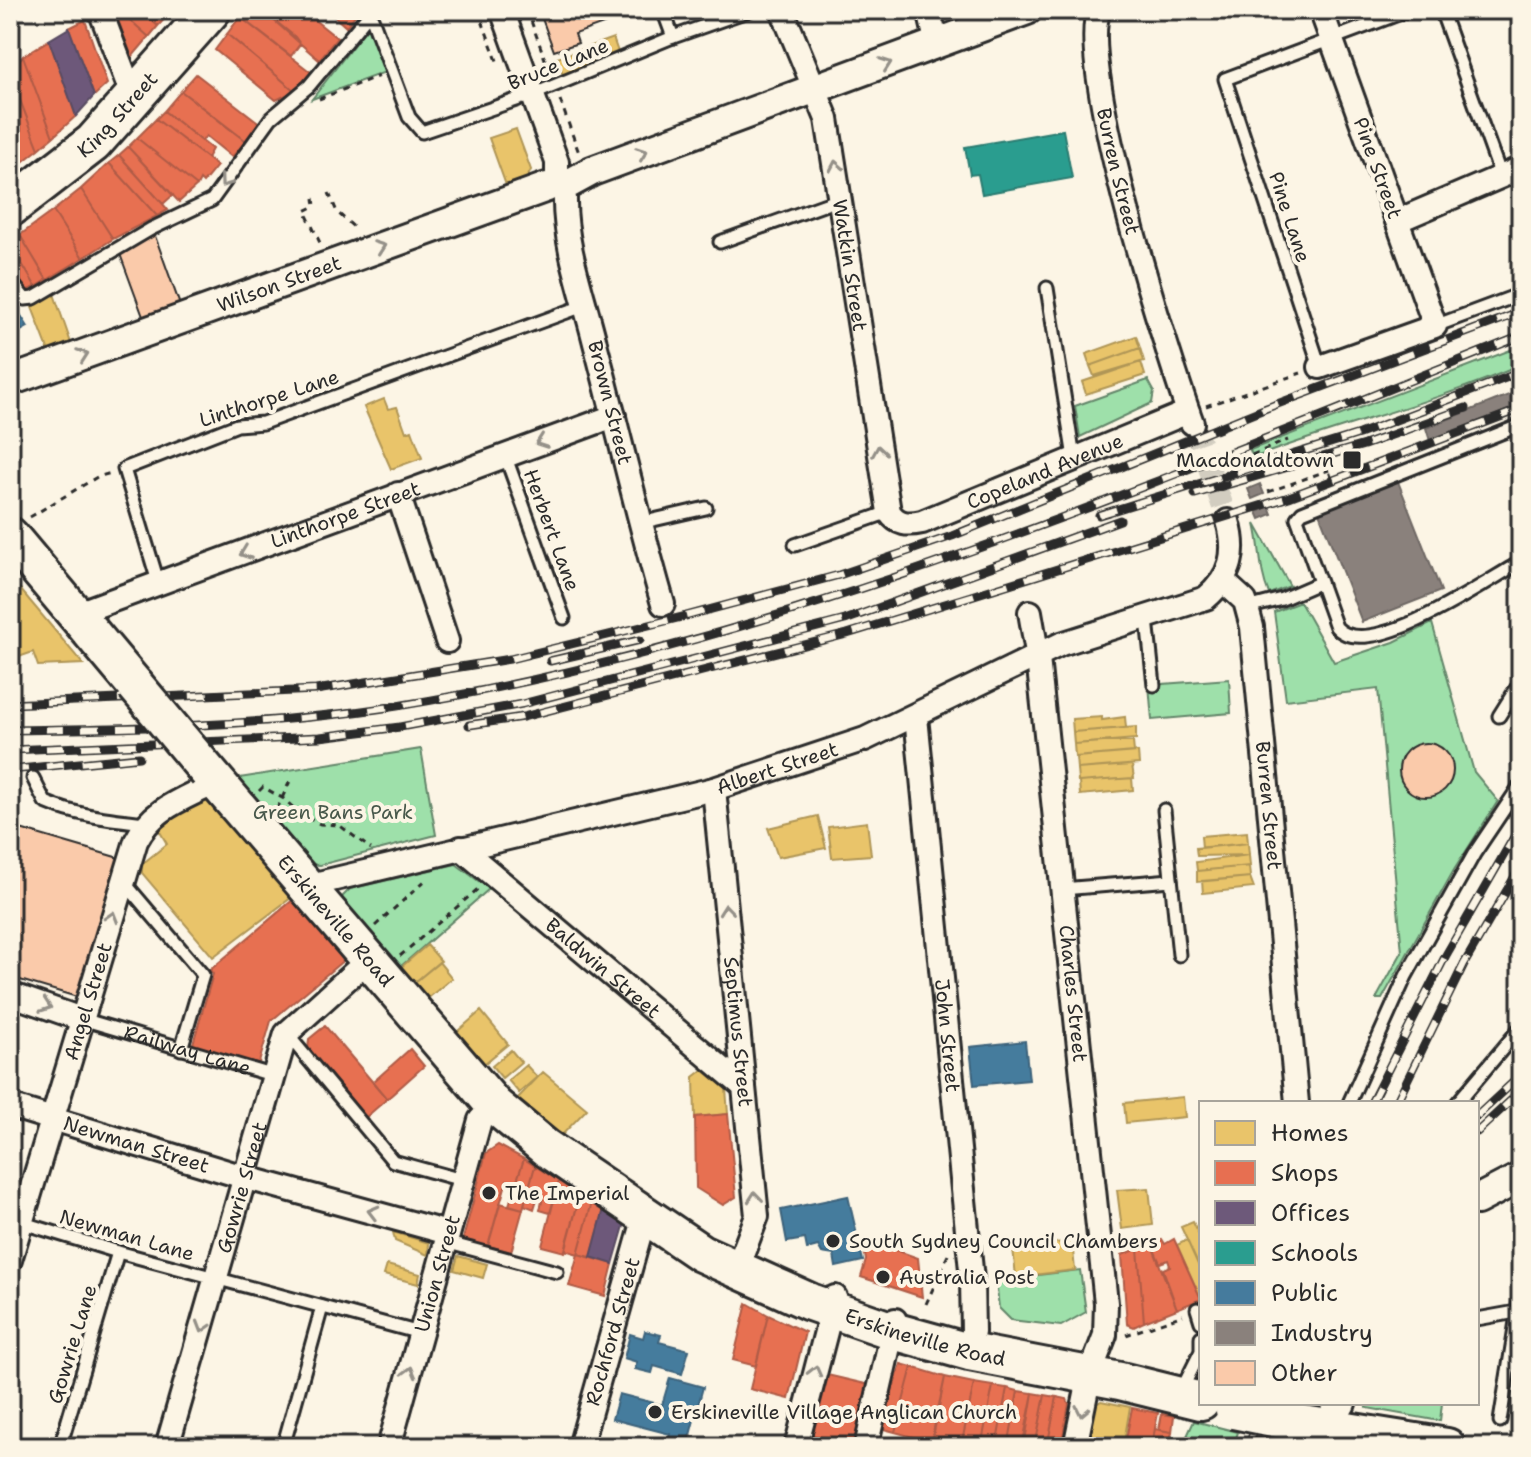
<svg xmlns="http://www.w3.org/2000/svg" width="1531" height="1457" font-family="'Shantell Sans',sans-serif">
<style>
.green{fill:#9ee0aa;stroke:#64866a;stroke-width:2}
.homes{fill:#e9c46a;stroke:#b09657;stroke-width:2}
.shops{fill:#e76f51;stroke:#af5b46;stroke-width:2}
.offices{fill:#6d597a;stroke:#594b62;stroke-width:2}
.schools{fill:#2a9d8f;stroke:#2a7b71;stroke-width:2}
.public{fill:#457b9d;stroke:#3d637b;stroke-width:2}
.industry{fill:#8a817c;stroke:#6e6764;stroke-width:2}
.building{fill:#facaaa;stroke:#2b2b2b;stroke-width:2}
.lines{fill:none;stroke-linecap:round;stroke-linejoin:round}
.minor-tunnel{stroke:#d2cdc0;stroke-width:22;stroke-dasharray:22 11;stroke-linecap:butt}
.service-casing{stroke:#2b2b2b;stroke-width:17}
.minor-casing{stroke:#2b2b2b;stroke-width:28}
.tertiary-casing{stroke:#2b2b2b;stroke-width:34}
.primary-casing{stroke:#2b2b2b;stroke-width:42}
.trunk-casing{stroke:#2b2b2b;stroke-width:44}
.path{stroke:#2b2b2b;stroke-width:3;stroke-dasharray:6 6;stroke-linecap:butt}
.service{stroke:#fcf5e5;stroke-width:11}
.minor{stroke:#fcf5e5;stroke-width:22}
.tertiary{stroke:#fcf5e5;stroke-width:28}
.primary{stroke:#fcf5e5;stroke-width:36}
.trunk{stroke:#fcf5e5;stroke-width:38}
.rail-casing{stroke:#2b2b2b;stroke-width:9}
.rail{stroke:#fcf5e5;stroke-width:6;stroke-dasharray:18;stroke-linecap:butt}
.primary-bridge-casing{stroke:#2b2b2b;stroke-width:42;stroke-linecap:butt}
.primary-bridge{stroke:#fcf5e5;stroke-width:36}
.oneway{stroke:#949088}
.poi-dot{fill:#2b2b2b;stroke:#fcf5e5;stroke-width:3}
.labels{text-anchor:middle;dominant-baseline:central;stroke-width:8;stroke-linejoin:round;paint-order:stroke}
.street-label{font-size:20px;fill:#2b2b2b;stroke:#fcf5e5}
.poi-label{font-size:20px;fill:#2b2b2b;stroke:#fcf5e5;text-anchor:start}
.park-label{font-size:20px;fill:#48584b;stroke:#fcf5e5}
</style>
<rect width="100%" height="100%" fill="#fcf5e5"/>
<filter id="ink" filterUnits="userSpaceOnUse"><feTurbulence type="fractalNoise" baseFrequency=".0125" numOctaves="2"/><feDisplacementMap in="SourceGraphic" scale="16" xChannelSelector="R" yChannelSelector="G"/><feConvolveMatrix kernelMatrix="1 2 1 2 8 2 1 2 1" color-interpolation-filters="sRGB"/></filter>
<g filter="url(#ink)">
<path class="green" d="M369 25 388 71 312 99Z
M1521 346V365C1434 403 1342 424 1253 458L1250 450Z
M1148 380 1154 391 1152 403 1080 437 1075 406Z
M1255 524 1290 586 1269 594C1259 571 1261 548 1255 524Z
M1300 602 1334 662 1394 642 1432 623 1474 772 1498 801 1454 870 1382 999H1376L1402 952 1378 689 1286 700 1274 612Z
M1229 679 1231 713 1152 720 1149 685Z
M421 749 436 835 320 865 309 864 233 779Z
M456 864 489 889 400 967 344 906 342 897 350 889Z
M1080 1270 1086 1312 1061 1326 1011 1320 999 1308 996 1280Z
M1366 1403H1442L1440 1421 1367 1408Z
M1194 1421 1238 1432 1234 1445 1218 1442 1215 1447H1182Z"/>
<path class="homes" d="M613 38 619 55 563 75 557 58Z
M516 129 531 170 525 182 507 188 489 138Z
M53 291 72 346 50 354 30 302Z
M1136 336 1140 348 1090 366 1086 354Z
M1140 348 1144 361 1094 376 1090 366Z
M1141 362 1145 375 1086 394 1082 382Z
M384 399 388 409 397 407 406 432 412 430 422 458 391 469 364 407Z
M10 577 83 664 38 666 33 652 10 660Z
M1102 717V720L1125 717 1126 728 1073 732 1072 719Z
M1136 727V739L1074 744 1073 732Z
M1104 742H1133L1134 752 1075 757 1074 744Z
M1138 752 1139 764 1077 769 1076 757Z
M1132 765 1134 778 1078 782 1077 769Z
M1132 778 1133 790 1080 795 1079 782Z
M207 800 292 897 213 957 142 873V864L167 844 159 830 170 817Z
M818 816 826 848 778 857 768 828Z
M867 822 871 855 832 858 828 827Z
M1247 832 1248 843 1202 848 1201 836Z
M1248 843 1249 855 1197 856 1196 848Z
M1249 855 1250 866 1197 871 1196 862Z
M1249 866 1250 877 1197 882V871Z
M1250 877 1254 888 1203 893 1202 881Z
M427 945 441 961 414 983 400 968Z
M439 962 452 978 427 999 414 983Z
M481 1011 508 1044 479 1068 452 1036Z
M511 1050 521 1062 502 1078 492 1066Z
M526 1065 537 1077 519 1093 508 1080Z
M703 1070 726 1089 728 1114 695 1117 694 1077Z
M543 1072 587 1109 560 1137 516 1100Z
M1183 1097 1185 1117 1126 1123 1124 1103Z
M1149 1188 1153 1225 1122 1229 1117 1190Z
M1193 1222 1201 1239V1271L1181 1227Z
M393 1232 429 1243 428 1255 395 1241Z
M1187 1240 1201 1271V1299L1177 1245Z
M1072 1241 1075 1270 1016 1277 1013 1248Z
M458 1256 487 1264 483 1278 454 1270Z
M387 1265 420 1274 418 1284 384 1275Z
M1101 1401 1130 1407 1124 1442 1128 1443 1127 1447H1087L1095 1405Z"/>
<path class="shops" d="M114 10H119L149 37 132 57Z
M119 10H140L158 26 149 37Z
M140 10H160L167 16 158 26Z
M247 10H262L295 37 300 44 291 56 240 17Z
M262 10H302L337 38 319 60Z
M327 10H359L346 27Z
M240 17 312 73 295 91 227 34Z
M85 20 107 84 94 96 69 28Z
M227 34 295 91 276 100 215 50Z
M49 40 76 116 53 137 23 56Z
M23 56 53 137 39 149 10 74V69Z
M196 74 262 125 248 143 181 91Z
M181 91 246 141 232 157 206 136 202 141 164 111Z
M19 98 39 149 10 172V101Z
M164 111 212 149 207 158 156 119Z
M156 119 217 166 203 183 200 180 197 186 137 138Z
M137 138 197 186 179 202 128 147Z
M128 147 173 195 163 204 119 155Z
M119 155 163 204 168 210 157 216 109 163Z
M109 163 157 216 113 239 81 189Z
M81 189 113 239 83 258 53 211Z
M53 211 83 258 47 280 20 235Z
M20 235 47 280 36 287 10 244V240Z
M10 244 36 287 23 292 10 270Z
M294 899 345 959 271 1021 258 1066 192 1047 213 974 210 970Z
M325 1026 387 1099 365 1118 308 1050 309 1039Z
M410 1049 424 1066 387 1099 373 1082Z
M728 1114 736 1197 723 1205 696 1188 695 1117Z
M498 1145 524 1159 516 1183 507 1180 488 1246 463 1239 486 1153Z
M524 1159 535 1166 523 1209 509 1205Z
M535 1166 559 1181 550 1213 540 1210 543 1197 538 1196 534 1209 524 1205Z
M559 1181 580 1195 565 1252 542 1246Z
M580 1195 592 1202 578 1254 565 1250Z
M592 1202 604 1209 591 1257 578 1254Z
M500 1203 523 1209 511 1252 488 1246Z
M862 1238 918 1258 922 1297 861 1277 866 1260Z
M1162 1239 1165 1244 1174 1239 1201 1299 1177 1309 1163 1269 1170 1266 1168 1260 1160 1263 1151 1243Z
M1151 1243 1177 1309 1144 1322 1138 1249Z
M1138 1249 1144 1322 1134 1327 1127 1324 1122 1255Z
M578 1254 613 1264 605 1296 569 1286Z
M747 1303 768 1315 756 1366 733 1360Z
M768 1315 805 1332 789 1399 750 1389Z
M901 1364 912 1367 895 1432 880 1428Z
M912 1367 945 1377 931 1442 895 1432Z
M823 1374 870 1385 856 1446 808 1434Z
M945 1377 974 1383 961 1447H931Z
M974 1383 993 1386 981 1447H961Z
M993 1386 1007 1388 996 1447H981Z
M1007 1388 1018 1391 1008 1447H996Z
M1018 1391 1033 1393 1022 1447H1008Z
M1033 1393 1045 1395 1035 1447H1024Z
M1045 1395 1057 1397 1047 1447H1035Z
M1057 1397 1067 1399 1069 1404 1061 1447H1047Z
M1132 1408 1158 1413 1152 1444 1126 1439Z
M1162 1414 1174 1416 1172 1432 1159 1430Z
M1155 1429 1172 1432 1169 1447H1151Z"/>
<path class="offices" d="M69 28 94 96 76 116 49 40Z
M604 1209 623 1221 624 1226 613 1264 591 1257Z"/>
<path class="schools" d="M1063 130 1072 178 982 194 978 174 970 175 965 147Z"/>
<path class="public" d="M10 298 28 327 10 337Z
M1025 1041 1029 1080 974 1085 970 1047Z
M848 1196 863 1261 836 1267 834 1255 822 1253 818 1246 807 1249 805 1239 787 1242 781 1210Z
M645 1331 661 1335 659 1342 689 1350 682 1374 654 1366 652 1373 635 1369 637 1362 624 1358 630 1334 643 1338Z
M670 1378 703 1387 687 1446 668 1441 670 1434 612 1419 619 1394 662 1405Z"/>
<path class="industry" d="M1519 391 1521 405 1430 441 1426 428Z
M1397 479 1441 591 1362 622 1318 510Z
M1260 484 1264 494 1252 499 1248 489Z
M1269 506 1272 514 1260 519 1257 512Z
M1255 1435 1292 1441 1291 1447H1253Z"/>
<path class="building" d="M548 10H608L612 21 575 34 578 43 554 51 540 13Z
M154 233 181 308 145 322 120 254Z
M1399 770a27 27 0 1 1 54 0a27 27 0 1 1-54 0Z
M10 826 119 858 77 997 10 977Z"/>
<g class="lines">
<path class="minor-tunnel" d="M1193 423 1228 521"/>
<g class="service-casing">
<g id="service">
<path d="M663 10 673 37"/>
<path d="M1441 10 1501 176"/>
<path d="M370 13 409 117 422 132 534 94 673 37 750 10"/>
<path d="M720 242 840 199"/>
<path d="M10 280 25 299 34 298 151 229 212 200 271 118 309 86 372 10"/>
<path d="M1047 288 1074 458"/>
<path d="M1435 326 1521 294"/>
<path d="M1320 367 1225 79 1409 10"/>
<path d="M1521 425 1302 512 1297 518 1336 627C1368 664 1486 581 1521 562"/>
<path d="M505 455 564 618"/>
<path d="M640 523 706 508"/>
<path d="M795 545 889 512"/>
<path d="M159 585 124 469 237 425 263 423 586 305"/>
<path d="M1247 608 1282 599 1319 583"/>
<path d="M1147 619 1154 685"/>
<path d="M1499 716 1521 681"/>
<path d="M33 778 45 802C77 816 111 819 146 823"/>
<path d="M1164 810 1179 955"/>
<path d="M124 882 203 975 181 1049"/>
<path d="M1062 889 1171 880"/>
<path id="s1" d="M82 1019 275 1076"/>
<path d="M287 1034 393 1161 462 1180"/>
<path d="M1349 1103 1406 976 1474 854 1521 784"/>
<path d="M1457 1103 1521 1027"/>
<path d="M10 1219 118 1252 420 1333"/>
<path d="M445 1242 557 1272"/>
<path d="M1197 1309 1201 1322"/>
<path d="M1477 1319 1516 1312"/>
<path d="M1186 1381 1201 1351V1337"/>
<path d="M1500 1421 1521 1290"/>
<path d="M60 1447 118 1252"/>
<path d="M283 1447 322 1307"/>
</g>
</g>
<g class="minor-casing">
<g id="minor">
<path d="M100 10 134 100"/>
<path d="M502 10 557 162V176"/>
<path id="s2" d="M782 10 827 119 889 512C898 525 908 525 922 522L1188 412"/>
<path d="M929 10 937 45"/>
<path id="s3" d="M1099 10C1075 64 1168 356 1192 423"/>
<path id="s4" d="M565 198C564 245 584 297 595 343 618 430 638 518 663 604"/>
<path d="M1397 221 1521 168"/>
<path d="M1320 367 1435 326 1321 10"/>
<path d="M398 494 447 641"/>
<path id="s5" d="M1223 581 1245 601 1252 627 1297 1103"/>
<path id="s6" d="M1030 612 1038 658 1106 1303 1105 1335 1090 1374 1075 1447"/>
<path id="s7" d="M75 614 614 416"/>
<path id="s8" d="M916 717 972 1280 973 1332 969 1352"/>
<path id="s9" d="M714 789 757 1216 736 1271"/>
<path id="s10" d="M461 848 744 1087"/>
<path id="s11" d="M306 886 714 789 865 739 1061 644 1206 598C1232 576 1237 552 1228 521"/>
<path d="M10 994 81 1019"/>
<path id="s12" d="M10 1106 247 1178 448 1233"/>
<path id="s13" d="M10 1260 136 841C153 807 185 799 216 782"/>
<path id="s14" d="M167 1447 286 1034 367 961"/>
<path id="s15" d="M389 1447 480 1120 494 1105"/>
<path id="s16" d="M580 1447 645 1216"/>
<path d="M796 1447 835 1297"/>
<path d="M866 1447 895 1320"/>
</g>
</g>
<g class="tertiary-casing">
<g id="tertiary">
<path d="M570 183 592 171 1027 10"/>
<path id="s17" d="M10 381 547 187"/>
<path d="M1477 1200 1521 1177"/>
<path d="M1327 1428 1341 1403"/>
</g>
</g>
<g class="primary-casing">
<g id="primary">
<path d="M10 536 135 685"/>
<path id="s18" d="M208 772 494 1105 546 1148 701 1253 810 1302 893 1331 969 1352 1120 1381 1201 1401"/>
<path d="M1297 1423 1447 1447"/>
</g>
</g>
<g class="trunk-casing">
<g id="trunk">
<path id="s19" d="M10 207 93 143 211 10"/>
</g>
</g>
<path class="path" d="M478 10 499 66
M527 10 549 70
M319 99 379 76
M560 100 579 153
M329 193 337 212 357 230
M314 198 315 206 305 211 321 245
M1206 406 1301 373
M1216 433 1224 430
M1252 455 1288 440
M1326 461 1331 477
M1268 492 1329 470
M30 517 97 477 111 473
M259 791 263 787 284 799 301 815 320 824 339 825 371 849
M277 809 290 781
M375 926 428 878
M400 956 479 888
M926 1304 948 1255
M1126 1335 1183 1315"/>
<use href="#service" class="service"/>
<use href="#minor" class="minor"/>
<use href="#tertiary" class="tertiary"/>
<use href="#primary" class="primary"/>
<use href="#trunk" class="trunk"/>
<g class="rail-casing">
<path id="rail" d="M1195 494 1364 445 1466 408
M1099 515 1359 434 1521 372
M550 661 640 640
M10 704 316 690 510 659 686 616 839 575 952 536 1264 409 1521 312
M469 725 523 717 847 634 971 596 1289 497 1521 409
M10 730C138 728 270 726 397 706 789 642 1154 482 1521 336
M10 750 320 737 400 727 522 704 845 620 1120 520
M10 770 139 757
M1371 1103 1446 955 1521 825
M1396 1103 1464 964 1521 866
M1477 1116 1521 1075
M1477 1132 1521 1091
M1248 1447 1265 1403
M1272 1447 1284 1403"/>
</g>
<use href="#rail" class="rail"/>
<g class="primary-bridge-casing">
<path id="primary-bridge" d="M135 685 208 772
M1234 1410 1297 1423"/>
</g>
<use href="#primary-bridge" class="primary-bridge"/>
</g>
<defs><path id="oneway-chevron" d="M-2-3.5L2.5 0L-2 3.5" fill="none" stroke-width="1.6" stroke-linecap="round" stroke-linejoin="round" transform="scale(2)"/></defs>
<g class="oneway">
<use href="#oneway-chevron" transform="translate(886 64) rotate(-20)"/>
<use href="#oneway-chevron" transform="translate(642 153) rotate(-20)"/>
<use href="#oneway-chevron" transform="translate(836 166) rotate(-100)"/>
<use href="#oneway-chevron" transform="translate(225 182) rotate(126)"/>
<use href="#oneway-chevron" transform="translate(380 247) rotate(-20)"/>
<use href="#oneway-chevron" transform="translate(83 355) rotate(-20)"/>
<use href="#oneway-chevron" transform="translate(541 442) rotate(160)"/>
<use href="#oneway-chevron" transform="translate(879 451) rotate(-99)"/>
<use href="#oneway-chevron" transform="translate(245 553) rotate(159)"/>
<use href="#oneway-chevron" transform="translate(726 910) rotate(-96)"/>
<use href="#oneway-chevron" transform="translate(112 917) rotate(-73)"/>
<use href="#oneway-chevron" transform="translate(46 1006) rotate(19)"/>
<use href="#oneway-chevron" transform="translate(755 1197) rotate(-96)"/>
<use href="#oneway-chevron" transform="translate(373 1212) rotate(-165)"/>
<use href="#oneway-chevron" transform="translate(203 1327) rotate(107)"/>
<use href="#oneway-chevron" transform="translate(815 1371) rotate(-76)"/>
<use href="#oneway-chevron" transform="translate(410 1372) rotate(-75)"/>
<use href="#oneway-chevron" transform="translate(1082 1411) rotate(102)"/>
</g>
</g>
<g class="poi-dot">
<rect x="1342" y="450" width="20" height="20" rx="4"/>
<circle cx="489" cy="1193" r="8"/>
<circle cx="833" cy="1241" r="8"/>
<circle cx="883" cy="1277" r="8"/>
<circle cx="655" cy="1412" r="8"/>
</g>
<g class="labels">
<g class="street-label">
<text transform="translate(558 64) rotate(-22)">Bruce Lane</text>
<text stroke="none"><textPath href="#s19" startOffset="142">King Street</textPath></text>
<text transform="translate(1378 168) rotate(70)">Pine Street</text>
<text stroke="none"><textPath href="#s3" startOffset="164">Burren Street</textPath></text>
<text transform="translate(1290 217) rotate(72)">Pine Lane</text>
<text stroke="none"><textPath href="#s2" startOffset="266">Watkin Street</textPath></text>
<text stroke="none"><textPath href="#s17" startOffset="286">Wilson Street</textPath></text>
<text transform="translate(269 398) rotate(-18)">Linthorpe Lane</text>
<text stroke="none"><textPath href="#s4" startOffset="210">Brown Street</textPath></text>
<text stroke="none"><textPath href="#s2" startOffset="686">Copeland Avenue</textPath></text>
<text stroke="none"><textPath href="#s7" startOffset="288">Linthorpe Street</textPath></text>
<text transform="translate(552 530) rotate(70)">Herbert Lane</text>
<text stroke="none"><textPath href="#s11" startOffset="486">Albert Street</textPath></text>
<text stroke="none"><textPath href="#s5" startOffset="236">Burren Street</textPath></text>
<text stroke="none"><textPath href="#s18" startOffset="196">Erskineville Road</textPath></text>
<text stroke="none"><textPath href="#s10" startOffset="186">Baldwin Street</textPath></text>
<text stroke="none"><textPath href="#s6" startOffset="384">Charles Street</textPath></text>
<text stroke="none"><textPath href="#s13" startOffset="270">Angel Street</textPath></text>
<text stroke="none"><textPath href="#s9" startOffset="244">Septimus Street</textPath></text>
<text stroke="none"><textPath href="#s8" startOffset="320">John Street</textPath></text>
<text stroke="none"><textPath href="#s1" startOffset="110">Railway Lane</textPath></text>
<text stroke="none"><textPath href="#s12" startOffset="132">Newman Street</textPath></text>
<text stroke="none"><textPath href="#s14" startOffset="270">Gowrie Street</textPath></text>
<text transform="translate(127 1235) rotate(16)">Newman Lane</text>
<text stroke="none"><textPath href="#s15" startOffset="180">Union Street</textPath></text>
<text stroke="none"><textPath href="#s16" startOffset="120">Rochford Street</textPath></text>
<text stroke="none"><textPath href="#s18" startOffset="934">Erskineville Road</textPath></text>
<text transform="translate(72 1344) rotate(-73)">Gowrie Lane</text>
</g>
<g class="poi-label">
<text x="1334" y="460" text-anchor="end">Macdonaldtown</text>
<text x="505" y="1193">The Imperial</text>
<text x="849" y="1241">South Sydney Council Chambers</text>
<text x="899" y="1277">Australia Post</text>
<text x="671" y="1412">Erskineville Village Anglican Church</text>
</g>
<g class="park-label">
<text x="333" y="812">Green Bans Park</text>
</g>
</g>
<rect width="1531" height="1457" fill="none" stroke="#fcf5e5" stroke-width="40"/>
<rect x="20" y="20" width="1491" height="1417" fill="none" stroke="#2b2b2b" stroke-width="3" filter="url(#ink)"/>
<rect x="1199" y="1101" width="280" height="304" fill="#fcf5e5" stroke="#a8a49b" stroke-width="2"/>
<rect x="1215" y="1121" width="40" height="24" fill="#e9c46a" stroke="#a8a49b" stroke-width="2"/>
<text x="1271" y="1141" font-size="24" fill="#2b2b2b">Homes</text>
<rect x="1215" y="1161" width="40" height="24" fill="#e76f51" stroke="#a8a49b" stroke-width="2"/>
<text x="1271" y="1181" font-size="24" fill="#2b2b2b">Shops</text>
<rect x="1215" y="1201" width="40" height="24" fill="#6d597a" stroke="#a8a49b" stroke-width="2"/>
<text x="1271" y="1221" font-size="24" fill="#2b2b2b">Offices</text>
<rect x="1215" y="1241" width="40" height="24" fill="#2a9d8f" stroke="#a8a49b" stroke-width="2"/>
<text x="1271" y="1261" font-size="24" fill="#2b2b2b">Schools</text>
<rect x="1215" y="1281" width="40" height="24" fill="#457b9d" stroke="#a8a49b" stroke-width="2"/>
<text x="1271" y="1301" font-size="24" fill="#2b2b2b">Public</text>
<rect x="1215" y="1321" width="40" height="24" fill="#8a817c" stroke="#a8a49b" stroke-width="2"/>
<text x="1271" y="1341" font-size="24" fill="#2b2b2b">Industry</text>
<rect x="1215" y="1361" width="40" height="24" fill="#facaaa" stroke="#a8a49b" stroke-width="2"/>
<text x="1271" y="1381" font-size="24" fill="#2b2b2b">Other</text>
</svg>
